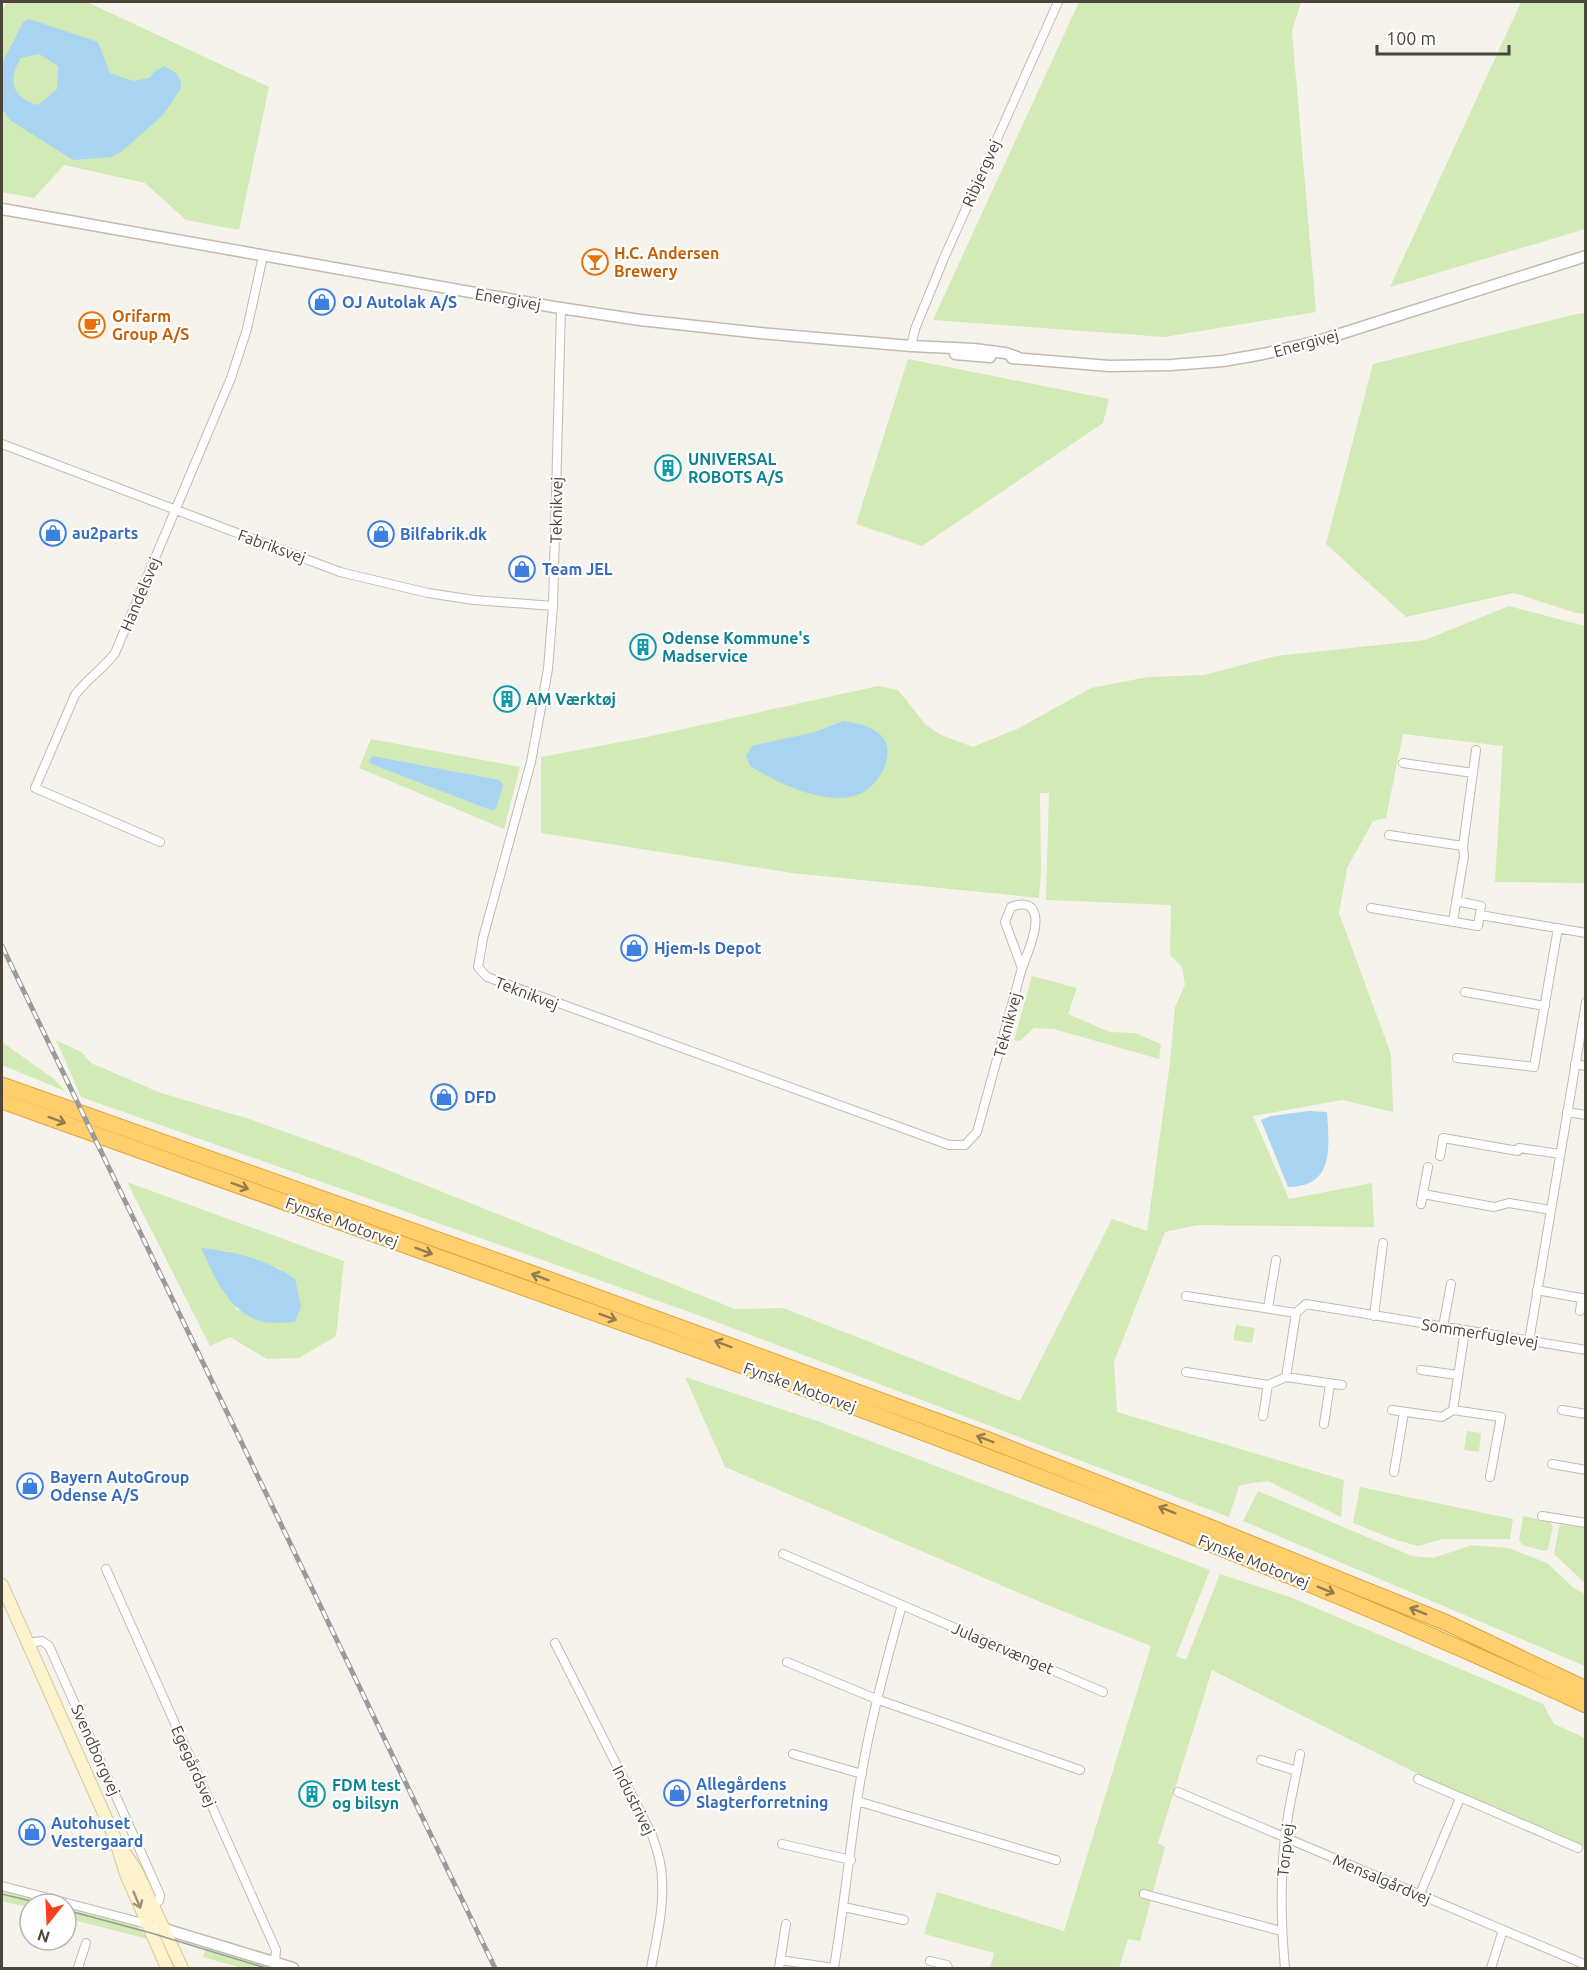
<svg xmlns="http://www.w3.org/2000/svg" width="1587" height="1970" font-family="Ubuntu,sans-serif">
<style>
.green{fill:#d2eab5;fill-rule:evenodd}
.water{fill:#a9d4f2;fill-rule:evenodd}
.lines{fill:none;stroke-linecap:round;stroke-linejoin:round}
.minor-casing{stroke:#c2bbae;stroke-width:10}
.tertiary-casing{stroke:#c2bbae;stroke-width:13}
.secondary-casing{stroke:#d6c79b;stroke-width:14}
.motorway-casing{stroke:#e0a43c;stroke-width:17}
.minor{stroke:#fff;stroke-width:8}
.tertiary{stroke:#fff;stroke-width:10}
.secondary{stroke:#fff3cd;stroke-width:12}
.motorway{stroke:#ffcf6e;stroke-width:15}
.tram{stroke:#9a9a9a;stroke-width:1.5}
.rail-casing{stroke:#9a9a9a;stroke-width:5}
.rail{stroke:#fff;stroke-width:3;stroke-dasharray:9;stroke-linecap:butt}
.oneway{stroke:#937c4e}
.oneway2{stroke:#9c937c}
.labels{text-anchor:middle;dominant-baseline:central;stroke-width:4.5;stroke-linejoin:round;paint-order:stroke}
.street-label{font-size:16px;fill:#4b4439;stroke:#fff}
.food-label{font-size:16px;font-weight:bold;fill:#c56008;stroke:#fff;text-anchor:start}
.shop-label{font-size:16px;font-weight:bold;fill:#366cbe;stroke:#fff;text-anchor:start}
.culture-label{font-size:16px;font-weight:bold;fill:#0d838f;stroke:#fff;text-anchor:start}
</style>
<rect width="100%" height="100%" fill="#f6f3ec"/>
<path class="green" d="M7 2H87L269 87 239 230 186 220 145 183 64 165 34 198 2 192V12Z
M1079 2H1301L1292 31 1316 312 1164 337 933 320Z
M1521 2H1585V229L1390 287Z
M1581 313H1586L1585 614 1576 613 1514 593 1406 617 1326 544 1373 364Z
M908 359 1109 399 1103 423 922 546 856 524Z
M1509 606 1585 626V883L1495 882 1503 746 1403 734 1386 818 1373 821 1347 868 1339 913 1391 1054 1393 1112 1342 1100 1253 1116 1289 1199 1372 1183 1374 1227 1197 1225 1165 1232 1114 1362 1117 1412 1344 1480 1341 1517 1268 1481 1251 1483 1239 1486 1229 1517 698 1315 81 1097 56 1040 81 1052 91 1063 161 1093 249 1119 355 1157 735 1309 783 1308 1020 1401 1112 1219 1147 1231 1170 1062 1175 1007 1185 985 1182 967 1170 955 1171 905 1046 900 1049 793H1040L1041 873 1039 898 792 873 541 833V757L647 737 878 686 898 690 926 725 941 735 973 747 1019 728 1091 688 1148 677 1204 675 1276 656 1425 640Z
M371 739 520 767 504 829 359 768ZM373 756 500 780 502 782 490 810 371 764 369 761Z
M1032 976 1077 988 1068 1014 1110 1032 1135 1033 1161 1044 1159 1059 1054 1029 1034 1028 1020 1041 1014 1040Z
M2 1042 54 1079 65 1091 2 1065Z
M127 1182 344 1261 336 1336 299 1358 267 1359 230 1337 210 1346ZM223 1250 281 1269 295 1321 270 1323 236 1309Z
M1236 1325 1255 1328 1252 1343 1233 1340Z
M685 1377 820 1422 1210 1570 1176 1656 1186 1660 1220 1574 1290 1597 1543 1704 1554 1724 1585 1738V1847L1420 1775 1212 1670 1158 1843 1165 1847 1140 1941 1128 1939 1119 1968H990L994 1953 924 1934 937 1892 1064 1931 1151 1646 1052 1607 725 1467Z
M1467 1431 1481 1433 1479 1452 1464 1450Z
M1360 1487 1513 1519 1510 1539H1443L1418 1546 1396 1540 1353 1523Z
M1258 1491 1412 1556 1433 1558 1472 1545 1508 1548 1547 1563 1574 1588 1585 1594V1666L1243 1521Z
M1523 1516 1550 1522 1553 1527 1548 1549 1545 1551 1522 1545 1519 1540Z
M1561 1524 1585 1528V1583L1554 1554 1559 1528Z
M2 1891 54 1904H30V1908L2 1901Z
M66 1907 130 1922 138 1926 148 1939 66 1918Z
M206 1948 216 1950 276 1968H242L203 1957Z"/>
<path class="water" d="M29 19 98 42 110 73 133 81 150 78 154 72 164 66 176 73 181 82V88L164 114 121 152 111 157 73 160 10 120 2 109V63L24 21ZM39 54 58 66 57 89 38 105C12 98 7 80 21 58Z
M843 721C855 723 867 725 877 732 900 748 881 783 862 793 830 809 777 783 750 766L746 756 752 746 815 732Z
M373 756 500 780 503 785 497 806 494 810H490L371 764 369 761Z
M1309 1111 1327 1112C1329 1147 1335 1187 1288 1187L1261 1120 1271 1116Z
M201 1248C233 1251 269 1260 295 1279L301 1307 295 1322C288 1322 279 1323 272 1323 233 1321 215 1279 201 1248Z"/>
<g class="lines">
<g class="minor-casing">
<path id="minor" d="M561 308 553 606 548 669 531 762 483 938 478 967 487 977 949 1145H965L977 1132 1022 968 1005 922 1011 907C1016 905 1023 903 1029 906 1045 916 1027 954 1022 968
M911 346 915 329 944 258 1058 2
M2 444 340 572 428 593 474 600 553 606
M1403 763 1473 773
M1389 835 1463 846
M160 842 35 788 75 695C87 679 103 669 115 653L231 378 247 329 263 256
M1371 908 1478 926 1481 906 1456 901
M1480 915 1586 933
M1453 921 1464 856 1463 846 1476 750
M1465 992 1545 1006
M1457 1058 1534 1067 1558 928
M1575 1064 1586 1066
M1567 1112 1586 1115
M1440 1156 1443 1138 1518 1151 1519 1148 1560 1154
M1423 1194 1494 1207 1509 1203 1551 1210
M1421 1204 1428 1167
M1537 1290 1586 1299
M1186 1296 1296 1313 1306 1304 1586 1350
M1268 1308 1276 1260
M1580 1311 1582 1298
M1374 1316 1383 1243
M1443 1327 1451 1284
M1529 1341 1586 1002
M1421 1370 1458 1375
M1186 1372 1268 1385 1286 1377 1342 1385
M1286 1377 1296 1313
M1392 1410 1442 1417 1453 1410 1501 1417 1490 1477
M1453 1410 1465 1330
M1562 1410 1586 1414
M1263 1416 1268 1385
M1324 1424 1330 1384
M1552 1464 1586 1470
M1394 1472 1404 1412
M1542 1516 1586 1523
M783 1554 902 1605C884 1670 867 1734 857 1801 849 1857 843 1913 834 1968
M106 1569 276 1950 275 1963
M902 1605 1103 1692
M28 1643 42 1641 49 1646 160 1895 159 1901 153 1906
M555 1643 652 1835C657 1850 662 1864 662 1880 664 1910 656 1940 651 1968
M787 1662 876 1699 1080 1770
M793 1754 862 1774
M1261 1760 1297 1771
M1418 1779 1578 1848
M1178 1792 1586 1965
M857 1801 1056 1860
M782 1844 851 1860
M2 1886 147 1924
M1144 1894 1281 1931
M1420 1894 1460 1798
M844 1907 904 1920
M780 1960 833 1968
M930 1961 947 1965 948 1968
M78 1968 86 1943
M779 1968 786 1924
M1285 1968C1281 1925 1280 1881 1285 1837 1288 1809 1295 1782 1300 1754
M1491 1968 1503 1930"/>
</g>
<g class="tertiary-casing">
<path id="tertiary" d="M2 209 554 307 640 320 760 333 911 346 974 349 1005 353 1017 357
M955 354 990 357
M1012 358 1109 366 1171 365 1223 361 1263 354 1318 341 1586 256
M158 1927 293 1968"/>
</g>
<g class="secondary-casing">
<path id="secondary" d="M2 1585 114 1836 126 1874 167 1968
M124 1852 136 1870 182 1968"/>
</g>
<g class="motorway-casing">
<path id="motorway" d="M2 1085 531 1273 986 1439 1212 1528 1447 1623 1586 1689
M2 1101C248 1188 494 1275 740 1365 1025 1469 1309 1577 1586 1705"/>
</g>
<use href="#minor" class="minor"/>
<use href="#tertiary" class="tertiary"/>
<use href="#secondary" class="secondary"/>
<use href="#motorway" class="motorway"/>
<path class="tram" d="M2 1894 43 1904
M66 1910 151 1933 266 1968"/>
<g class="rail-casing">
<path id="rail" d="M2 946 495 1968"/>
</g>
<use href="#rail" class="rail"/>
</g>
<defs><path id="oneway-shaft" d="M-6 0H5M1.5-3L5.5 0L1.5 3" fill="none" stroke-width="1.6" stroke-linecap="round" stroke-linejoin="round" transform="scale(1.5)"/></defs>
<g class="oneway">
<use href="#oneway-shaft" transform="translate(57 1120) rotate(20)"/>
<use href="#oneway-shaft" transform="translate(240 1186) rotate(20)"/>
<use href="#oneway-shaft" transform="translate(424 1251) rotate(20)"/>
<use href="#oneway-shaft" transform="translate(540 1277) rotate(-160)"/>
<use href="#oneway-shaft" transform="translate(608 1317) rotate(20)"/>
<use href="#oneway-shaft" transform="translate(723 1344) rotate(-160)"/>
<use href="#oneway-shaft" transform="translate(985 1439) rotate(-159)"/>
<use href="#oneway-shaft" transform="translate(1167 1510) rotate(-158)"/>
<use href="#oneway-shaft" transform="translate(1326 1590) rotate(22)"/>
<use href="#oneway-shaft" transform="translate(1418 1611) rotate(-158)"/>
</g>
<use class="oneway2" href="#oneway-shaft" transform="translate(137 1900) rotate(67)"/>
<defs>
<g id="bar-ring" transform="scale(1.35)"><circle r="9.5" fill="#fff" stroke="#e8710a" stroke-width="1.5"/><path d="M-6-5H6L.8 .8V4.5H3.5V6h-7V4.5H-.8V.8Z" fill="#e8710a"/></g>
<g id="shop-ring" transform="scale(1.35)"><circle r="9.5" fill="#fff" stroke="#3f7fe0" stroke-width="1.5"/><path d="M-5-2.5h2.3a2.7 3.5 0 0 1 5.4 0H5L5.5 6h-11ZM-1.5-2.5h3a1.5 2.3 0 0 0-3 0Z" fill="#3f7fe0"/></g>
<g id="cafe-ring" transform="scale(1.35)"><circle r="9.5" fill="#fff" stroke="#e8710a" stroke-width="1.5"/><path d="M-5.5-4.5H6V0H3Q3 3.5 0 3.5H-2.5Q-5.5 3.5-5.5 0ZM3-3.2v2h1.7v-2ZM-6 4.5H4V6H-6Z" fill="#e8710a"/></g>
<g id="building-ring" transform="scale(1.35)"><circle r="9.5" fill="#fff" stroke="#0f9aa8" stroke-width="1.5"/><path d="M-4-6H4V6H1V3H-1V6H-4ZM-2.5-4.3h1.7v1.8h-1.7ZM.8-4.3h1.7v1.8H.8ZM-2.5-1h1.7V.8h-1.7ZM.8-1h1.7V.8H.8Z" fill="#0f9aa8"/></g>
</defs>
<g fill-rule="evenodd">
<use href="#bar-ring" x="595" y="262"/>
<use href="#shop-ring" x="322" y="302"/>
<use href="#cafe-ring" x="92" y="325"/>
<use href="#building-ring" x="668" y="468"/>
<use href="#shop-ring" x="53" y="533"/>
<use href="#shop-ring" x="381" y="534"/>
<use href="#shop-ring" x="522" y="569"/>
<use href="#building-ring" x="643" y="647"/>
<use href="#building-ring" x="507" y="699"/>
<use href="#shop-ring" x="634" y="948"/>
<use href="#shop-ring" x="444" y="1097"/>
<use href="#shop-ring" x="30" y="1486"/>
<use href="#shop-ring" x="677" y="1793"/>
<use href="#building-ring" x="312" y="1794"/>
<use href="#shop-ring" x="32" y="1832"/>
</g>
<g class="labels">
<g class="street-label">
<text transform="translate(981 173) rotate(-66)">Ribjergvej</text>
<text transform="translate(508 299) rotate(10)">Energivej</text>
<text transform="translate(1306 343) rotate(-15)">Energivej</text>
<text transform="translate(556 510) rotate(-89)">Teknikvej</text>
<text transform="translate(272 546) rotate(20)">Fabriksvej</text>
<text transform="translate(140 594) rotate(-67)">Handelsvej</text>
<text transform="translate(527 993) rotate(21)">Teknikvej</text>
<text transform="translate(1007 1025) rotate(-75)">Teknikvej</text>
<text transform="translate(342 1222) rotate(20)">Fynske Motorvej</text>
<text transform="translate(1480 1333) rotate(9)">Sommerfuglevej</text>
<text transform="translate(800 1387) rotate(20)">Fynske Motorvej</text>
<text transform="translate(1254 1561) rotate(22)">Fynske Motorvej</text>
<text transform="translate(1003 1648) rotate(23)">Julagervænget</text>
<text transform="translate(96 1750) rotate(66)">Svendborgvej</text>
<text transform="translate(194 1766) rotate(66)">Egegårdsvej</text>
<text transform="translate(634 1800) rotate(64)">Industrivej</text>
<text transform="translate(1285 1850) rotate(-84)">Torpvej</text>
<text transform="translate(1382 1879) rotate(23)">Mensalgårdvej</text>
</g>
<g class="food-label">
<text x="614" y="253">H.C. Andersen<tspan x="614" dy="18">Brewery</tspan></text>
<text x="112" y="316">Orifarm<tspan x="112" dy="18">Group A/S</tspan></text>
</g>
<g class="shop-label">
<text x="342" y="302">OJ Autolak A/S</text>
<text x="72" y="533">au2parts</text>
<text x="400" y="534">Bilfabrik.dk</text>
<text x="542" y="569">Team JEL</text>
<text x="654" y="948">Hjem-Is Depot</text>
<text x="464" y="1097">DFD</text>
<text x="50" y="1477">Bayern AutoGroup<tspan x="50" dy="18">Odense A/S</tspan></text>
<text x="696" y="1784">Allegårdens<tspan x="696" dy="18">Slagterforretning</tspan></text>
<text x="51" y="1823">Autohuset<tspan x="51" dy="18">Vestergaard</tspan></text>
</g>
<g class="culture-label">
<text x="688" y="459">UNIVERSAL<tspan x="688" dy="18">ROBOTS A/S</tspan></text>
<text x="662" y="638">Odense Kommune's<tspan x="662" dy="18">Madservice</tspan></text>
<text x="526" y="699">AM Værktøj</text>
<text x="332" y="1785">FDM test<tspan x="332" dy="18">og bilsyn</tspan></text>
</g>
</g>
<rect width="1587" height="1970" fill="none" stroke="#4b4439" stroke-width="6"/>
<g transform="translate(48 1922) rotate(198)"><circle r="28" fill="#ffffff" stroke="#b7b4b0" stroke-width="1.5"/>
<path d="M0-4.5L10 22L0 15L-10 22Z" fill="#fc3f1d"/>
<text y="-9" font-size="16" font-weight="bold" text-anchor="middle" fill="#4b4439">N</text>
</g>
<path d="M1377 45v9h132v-9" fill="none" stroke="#4b4439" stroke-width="3"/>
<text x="1386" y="45" font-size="18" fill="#4b4439" stroke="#ffffff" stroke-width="4.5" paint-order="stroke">100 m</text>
</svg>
